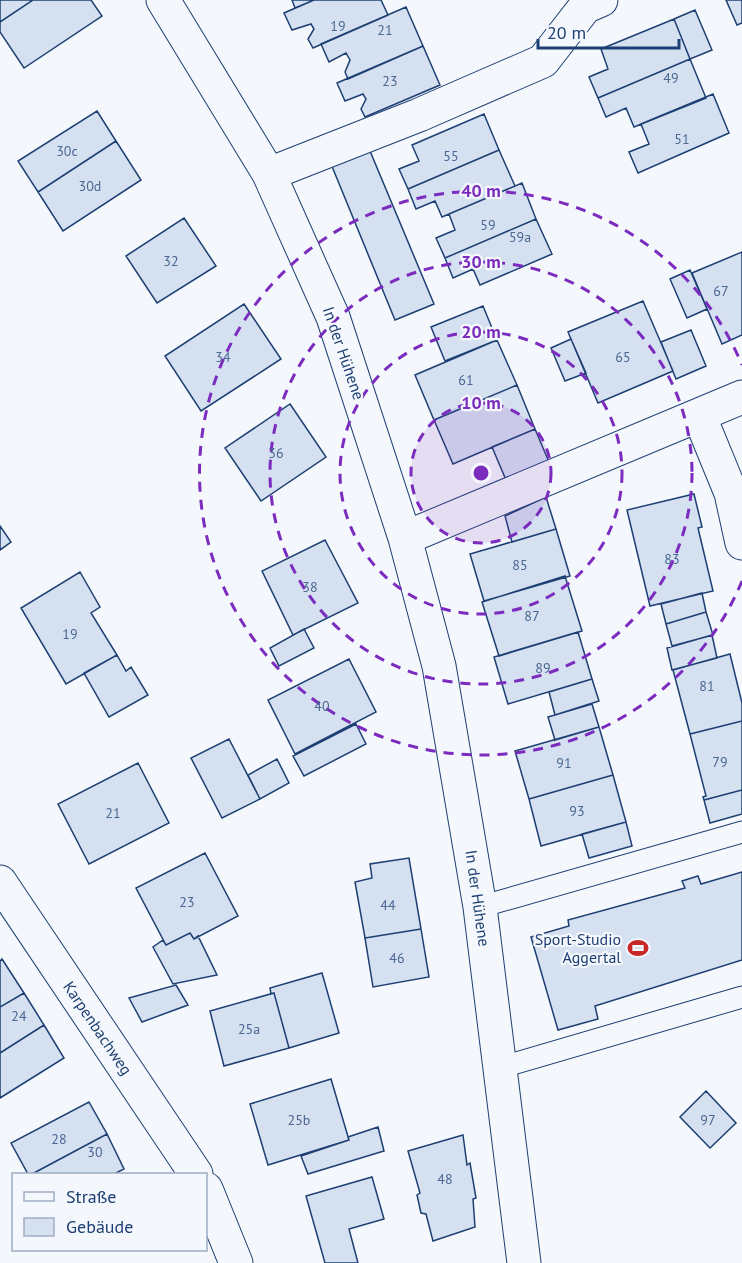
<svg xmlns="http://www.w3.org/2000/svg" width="742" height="1263" font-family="'PT Sans',sans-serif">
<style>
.building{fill:#d5e0f0;stroke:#1d3f73;stroke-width:1.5}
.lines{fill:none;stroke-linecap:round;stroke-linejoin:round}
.lane-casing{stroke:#1d3f73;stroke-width:23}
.street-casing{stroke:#1d3f73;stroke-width:35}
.lane{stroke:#f4f7fb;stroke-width:21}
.street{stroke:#f4f7fb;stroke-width:33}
.ring{fill:none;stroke:#7b2cbf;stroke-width:3;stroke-dasharray:10 8}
.labels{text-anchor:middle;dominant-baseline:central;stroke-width:4.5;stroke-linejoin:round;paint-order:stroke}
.number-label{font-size:14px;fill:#4b6792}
.street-label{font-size:16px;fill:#1d3f73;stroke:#f4f7fb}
.poi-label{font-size:16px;fill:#1d3f73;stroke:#f4f7fb;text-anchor:end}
.centre{fill:#7b2cbf;stroke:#f4f7fb;stroke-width:3}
.ring-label{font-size:18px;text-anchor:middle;font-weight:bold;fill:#7b2cbf;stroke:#f4f7fb;stroke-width:4.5;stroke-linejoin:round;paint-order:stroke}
</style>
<rect width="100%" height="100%" fill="#f4f7fb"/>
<path class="building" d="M0 0H33L0 22Z
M33 0H91L102 16 24 68 0 32V22Z
M292 0H314L295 8Z
M314 0H381L388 15 313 48 308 39 314 29 311 24 292 30 284 13Z
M726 0H742V23L737 25Z
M406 7 423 46 348 79 345 72 350 60 346 53 329 62 321 44Z
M695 10 712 50 690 59 674 19Z
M674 19 690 59 598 98 589 77 608 69 601 49Z
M423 46 440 85 365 117 361 109 366 99 363 94 345 101 337 83Z
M690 59 706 98 634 127 626 108 606 117 598 98Z
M713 94 729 133 638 173 629 152 649 144 641 124Z
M97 111 116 141 38 192 18 161Z
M484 114 499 150 408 189 399 169 419 161 412 145Z
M116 141 141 180 63 231 38 192Z
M499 150 515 186 442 217 435 201 416 209 408 189Z
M370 151 434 304 395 320 331 164Z
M522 183 536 219 445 258 436 238 455 230 449 214Z
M184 218 216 266 157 303 126 256Z
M536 219 552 254 480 285 473 269 453 278 445 258Z
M742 252V335L722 344 692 273Z
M690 270 707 309 687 318 670 279Z
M643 301 673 371 598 403 568 332Z
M244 304 281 359 201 411 165 356Z
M483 306 497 340 445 361 431 327Z
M691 330 706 366 676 379 661 342Z
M571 339 586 373 565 381 551 348Z
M497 340 517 385 434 420 415 375Z
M517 385 535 429 453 464 434 420Z
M290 404 326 457 261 501 225 448Z
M535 429 549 462 506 480 492 447Z
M694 494 702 527 698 528 713 591 650 606 627 510Z
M546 497 556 529 512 542 505 516Z
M0 526 11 542 0 550Z
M556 529 570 576 484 601 470 554Z
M325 540 358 603 293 635 262 571Z
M80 572 100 607 91 613 117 655 66 684 21 608Z
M565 576 582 631 499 656 482 602Z
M702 593 706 612 666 624 661 604Z
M706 612 713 635 672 646 666 624Z
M304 629 314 648 279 666 270 648Z
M578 632 592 679 508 704 494 657Z
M712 635 717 658 672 670 667 648Z
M730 654 742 703V721L690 734 673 670Z
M117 655 126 671 131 667 148 695 109 717 84 673Z
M349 659 376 712 295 754 268 700Z
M592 679 599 701 555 715 549 692Z
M592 704 599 727 555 740 548 717Z
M742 721V790L704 800 703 797 706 796 690 734Z
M356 724 366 744 304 776 293 756Z
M599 727 613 775 529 799 515 751Z
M229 739 260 799 222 818 191 758Z
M277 759 289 783 260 799 248 775Z
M138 763 169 823 89 864 58 804Z
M613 775 626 822 541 846 529 799Z
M742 790V814L710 823 704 800Z
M626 822 632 846 589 858 582 834Z
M205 853 238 916 194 939 190 933 166 945 136 888Z
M409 858 421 929 365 938 355 882 372 878 370 864Z
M742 872V960L595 1006 598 1019 558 1030 531 937 569 926 568 920 685 888 682 881 698 876 701 884Z
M421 929 429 977 373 987 365 938Z
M190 933 194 939 198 936 217 975 173 984 153 947 163 940 166 945Z
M2 959 24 993 0 1007V961Z
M322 973 339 1033 289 1048 274 993 271 994 270 988Z
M176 985 188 1005 142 1022 129 998Z
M24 993 44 1025 0 1053V1007Z
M274 993 289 1048 224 1066 210 1011Z
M44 1025 64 1058 0 1098V1053Z
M331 1079 349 1140 268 1165 250 1104Z
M706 1091 736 1123 710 1148 680 1117Z
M89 1102 107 1134 32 1174H28L11 1143Z
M378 1127 384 1151 308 1174 301 1156 349 1140 348 1137Z
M107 1134 124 1169 114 1174H32Z
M463 1135 467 1165 470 1163 476 1198 473 1199 475 1227 433 1241 426 1214 421 1213 417 1195 420 1193 408 1151Z
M372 1177 384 1219 349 1229 358 1263H325L306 1196Z"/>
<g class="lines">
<g class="lane-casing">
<path id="lane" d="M480 907 742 832
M499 1068 742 997"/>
</g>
<g class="street-casing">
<path id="street" d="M163 0 269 174 333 317 405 538 439 666 480 907 524 1263
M269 174 419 115 543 61 585 7 601 0
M699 415 742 397
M405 538 699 415 731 493 742 543
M0 882 196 1174
M206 1189 236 1263"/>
</g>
<use href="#lane" class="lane"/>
<use href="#street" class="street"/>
</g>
<circle cx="481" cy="473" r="70" fill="#7b2cbf" fill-opacity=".12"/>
<g class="ring">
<circle cx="481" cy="473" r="70"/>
<circle cx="481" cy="473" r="141"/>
<circle cx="481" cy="473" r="211"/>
<path d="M742 581A282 282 0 1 1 742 365"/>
</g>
<defs>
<g id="stadium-bare" transform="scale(1.62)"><path d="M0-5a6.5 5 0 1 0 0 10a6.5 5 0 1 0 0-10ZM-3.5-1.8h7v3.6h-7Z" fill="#c62828" stroke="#f4f7fb" stroke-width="2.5" paint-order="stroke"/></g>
</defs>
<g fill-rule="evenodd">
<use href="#stadium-bare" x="638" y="948"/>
</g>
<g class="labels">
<g class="number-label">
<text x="338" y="26">19</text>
<text x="385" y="30">21</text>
<text x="671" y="78">49</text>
<text x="390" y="81">23</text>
<text x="682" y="139">51</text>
<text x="67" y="151">30c</text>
<text x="451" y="156">55</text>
<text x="90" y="186">30d</text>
<text x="488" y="225">59</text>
<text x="520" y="237">59a</text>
<text x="171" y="261">32</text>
<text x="721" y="291">67</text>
<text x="223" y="357">34</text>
<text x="623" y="357">65</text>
<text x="466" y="380">61</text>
<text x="276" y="453">36</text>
<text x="672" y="559">83</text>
<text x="520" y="565">85</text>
<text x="310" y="587">38</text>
<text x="532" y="616">87</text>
<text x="70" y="634">19</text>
<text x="543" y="668">89</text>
<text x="707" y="686">81</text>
<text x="322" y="706">40</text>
<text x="720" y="762">79</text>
<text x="564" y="763">91</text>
<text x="577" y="811">93</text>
<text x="113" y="813">21</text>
<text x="187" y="902">23</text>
<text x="388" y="905">44</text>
<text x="397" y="958">46</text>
<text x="19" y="1016">24</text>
<text x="249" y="1029">25a</text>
<text x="299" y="1120">25b</text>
<text x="708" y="1120">97</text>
<text x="59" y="1139">28</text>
<text x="95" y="1152">30</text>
<text x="445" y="1179">48</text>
</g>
<g class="street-label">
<text transform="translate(344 353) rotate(71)">In der Hühene</text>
<text transform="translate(478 898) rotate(82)">In der Hühene</text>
<text transform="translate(98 1028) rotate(56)">Karpenbachweg</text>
</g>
<g class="poi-label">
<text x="621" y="939">Sport-Studio<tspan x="621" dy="18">Aggertal</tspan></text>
</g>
</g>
<circle cx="481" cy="473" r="9" class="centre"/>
<g class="ring-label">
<text x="481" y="197">40 m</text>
<text x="481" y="268">30 m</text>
<text x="481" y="338">20 m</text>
<text x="481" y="409">10 m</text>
</g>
<rect x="12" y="1173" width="195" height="78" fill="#f4f7fb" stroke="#9eadc5" stroke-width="1.5"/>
<rect x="24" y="1192" width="30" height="9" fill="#f4f7fb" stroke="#9eadc5" stroke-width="1.5"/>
<text x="66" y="1203" font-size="18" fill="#1d3f73">Straße</text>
<rect x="24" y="1218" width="30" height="18" fill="#d5e0f0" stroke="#9eadc5" stroke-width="1.5"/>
<text x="66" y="1233" font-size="18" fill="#1d3f73">Gebäude</text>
<path d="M538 39v9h141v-9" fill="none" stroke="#1d3f73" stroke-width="3"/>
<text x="547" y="39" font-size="18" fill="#1d3f73" stroke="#f4f7fb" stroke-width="4.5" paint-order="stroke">20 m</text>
</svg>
